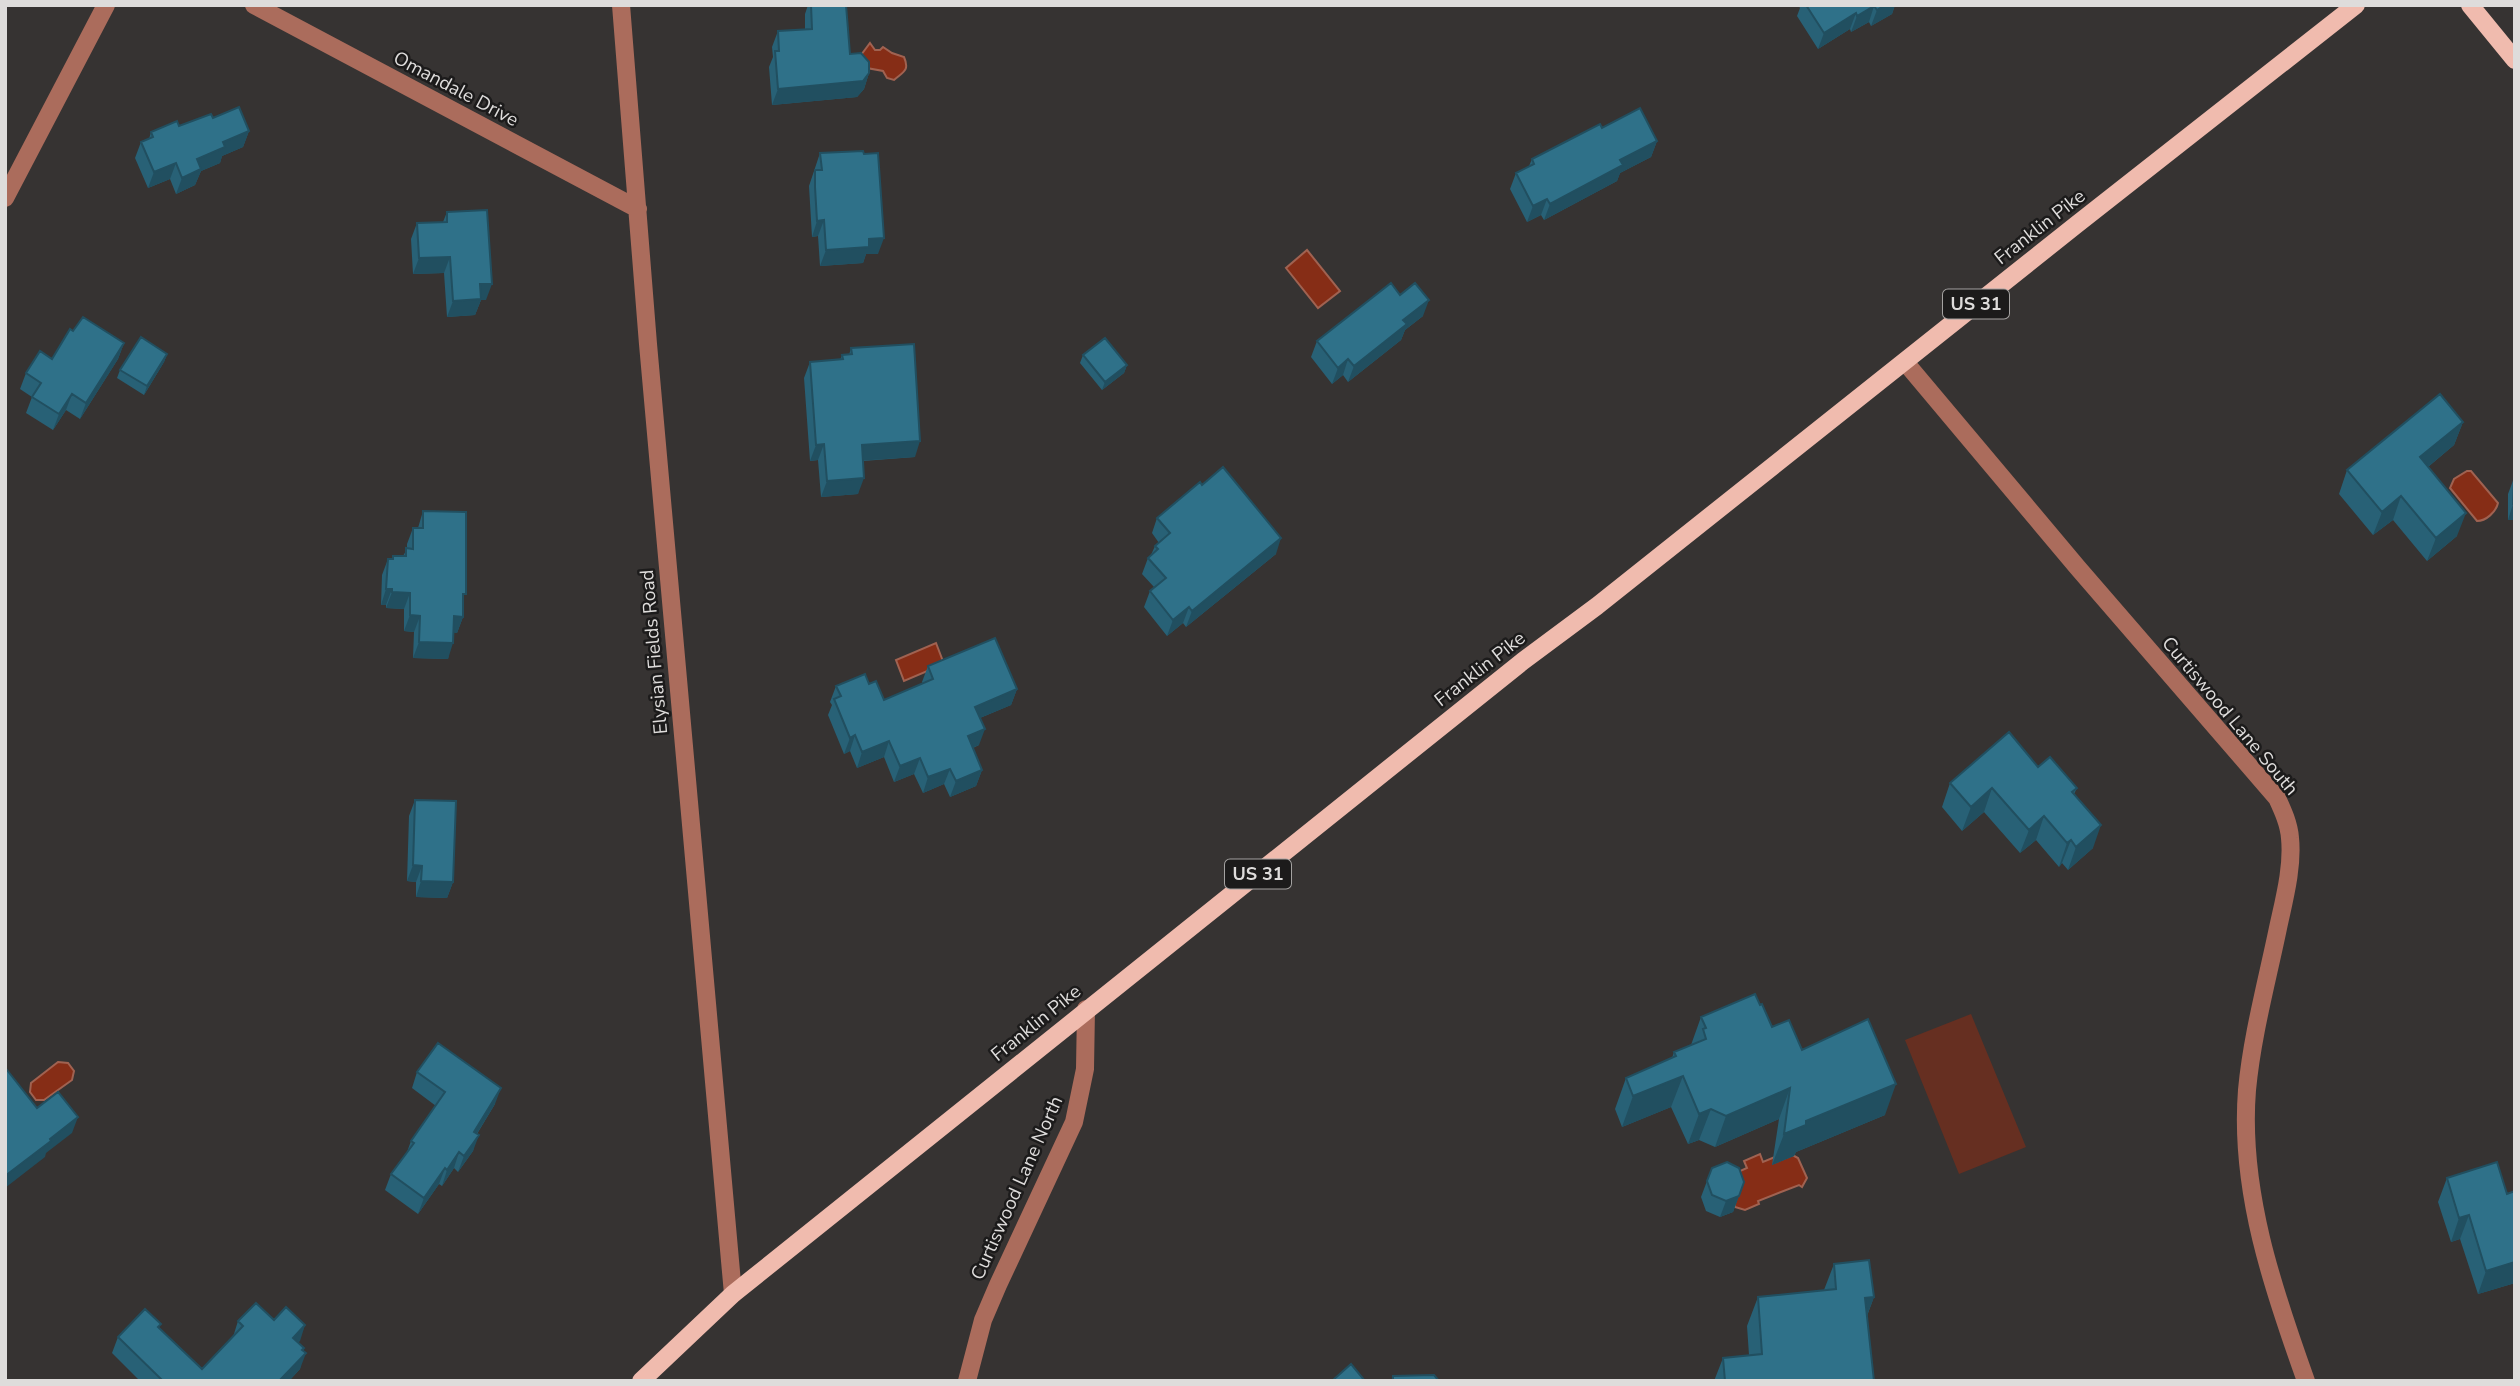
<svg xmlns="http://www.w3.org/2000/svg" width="2520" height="1386" font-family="'Nunito Sans',sans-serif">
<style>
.green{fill:#662f21}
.water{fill:#862d16;stroke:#a06251;stroke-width:2}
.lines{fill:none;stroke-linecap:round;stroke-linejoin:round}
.minor{stroke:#ab6c5c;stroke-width:18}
.major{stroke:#f0bbae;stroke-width:18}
.wall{fill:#286176}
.shaded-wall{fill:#214f60}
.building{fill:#2f7189;stroke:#214f60;stroke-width:2}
.labels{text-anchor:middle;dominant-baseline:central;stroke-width:5;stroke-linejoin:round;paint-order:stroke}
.shield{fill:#1c1b1b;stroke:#a4a2a1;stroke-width:2}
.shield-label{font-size:18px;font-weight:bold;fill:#dedcdb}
.street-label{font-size:19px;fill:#dedcdb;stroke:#1c1b1b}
</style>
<rect width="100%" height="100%" fill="#363332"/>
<path class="green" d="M1971 1014 2026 1147 1959 1174 1905 1040Z"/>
<path class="water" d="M870 43 875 50H880L883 47 892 53 904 57C910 71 903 72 894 80L887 78 883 71 867 68 861 55Z
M1307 250 1340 291 1318 308 1286 268Z
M2467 471H2471L2498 503C2496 512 2486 521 2477 521L2450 488 2454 479Z
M936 643 944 664 904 681 896 660Z
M58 1062 68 1063 74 1071 72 1080 44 1100H36L30 1092 31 1083Z
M1787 1152 1798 1158 1807 1178 1802 1187 1799 1185 1758 1201 1759 1204 1745 1210 1735 1207 1731 1175 1747 1168 1744 1161 1760 1154 1763 1162Z"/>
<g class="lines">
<path class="minor" d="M254 5 638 209
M621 5 648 344 733 1294
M5 198 106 5
M1905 362 2078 568 2277 798C2283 811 2289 824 2290 838 2293 867 2284 900 2278 928 2267 981 2252 1036 2247 1090 2239 1190 2273 1289 2306 1381
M967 1381 983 1320 998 1285 1074 1122 1085 1069 1086 1009"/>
<path class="major" d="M2470 5 2515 60
M641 1381 733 1294 1523 661 1597 606 2076 225 2356 5"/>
</g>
<path class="wall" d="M808 5H846L850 54 869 73 864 89 857 97 772 105 769 67 773 57 772 47 778 31 805 29V14Z
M1798 5H1895L1892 14 1871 26 1869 22 1851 32 1850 29 1818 49 1797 16 1800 8Z
M213 118 249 131 243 147 222 156 220 163 201 171 195 185 176 194 170 179 148 188 135 158 141 142 149 139 151 132Z
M1602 128 1657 141 1651 157 1620 173 1617 181 1544 220 1541 215 1527 222 1510 189 1516 173 1529 166 1532 159Z
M820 153 878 254H866L863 263 820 266 818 236 812 237 809 186Z
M447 212 486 300H481L475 315 447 317 444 273 413 274 411 239 417 223 443 222Z
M1400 295 1423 316 1405 330 1401 340 1348 382 1343 375 1332 384 1311 357 1317 341Z
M73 331 124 343 118 359 80 419 66 410 53 430 26 413 32 397 20 389 26 373 52 359Z
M851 348 915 457 863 461 858 494 821 497 818 460 810 461 804 378 810 362 840 360 842 355H849Z
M167 354 164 362 144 395 117 378 120 370Z
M1083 355 1127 365 1124 373 1102 390 1080 363Z
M2463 422 2454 445 2428 467 2457 536 2427 561 2393 520 2373 535 2339 494 2347 470Z
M2514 478 2515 520H2508V494Z
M423 511 463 602V617L457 633 453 632 448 659 413 658 414 632 404 631V609L386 608V605H381L382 575 388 559H392L393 556H403L407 549V544L413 528H418Z
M1157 518 1276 554 1186 627 1183 623 1167 636 1144 607 1150 591 1154 587 1142 574 1148 558 1151 555 1155 546 1159 543 1152 533Z
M928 666 1017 689 1011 705 980 718 979 745 973 748 982 770 976 786 950 797 944 784 923 793 914 774 894 782 884 757 857 768 850 751 844 754 828 715 832 705 830 702 836 686 869 684 884 700 923 684 922 682Z
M2038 767 2077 788 2074 794 2093 848 2068 870 2062 863 2059 867 2036 840 2020 853 1984 812 1962 831 1942 807 1950 783Z
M415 800 453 882 447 898 416 897V882L407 881 409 816Z
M1760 1005 1772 1027 1885 1115 1796 1152 1794 1156 1772 1165 1779 1119 1715 1147 1699 1140 1688 1144 1671 1107 1622 1127 1615 1109 1626 1078 1672 1058 1674 1052 1691 1045 1701 1017Z
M417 1072 495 1104 477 1134 473 1151 458 1172 454 1168 442 1186 439 1184 418 1214 385 1190 391 1174 407 1152 411 1141 436 1106 412 1088Z
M2447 1178 2507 1194 2515 1191V1283L2478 1294 2460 1239 2451 1242 2438 1202Z
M1707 1181 1744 1182 1733 1212 1720 1217 1706 1211 1701 1197Z
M1834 1264 1874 1297 1867 1316 1874 1381H1714L1723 1358 1749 1355 1747 1326 1758 1297 1824 1290Z
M274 1320 305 1325 298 1342 304 1348 300 1369 289 1381H140L112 1353 118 1337 159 1328 202 1369 233 1337 238 1321Z"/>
<path class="shaded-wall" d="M1885 5H1895L1892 14 1871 26 1877 10Z
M1874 6 1869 22 1851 32 1857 16Z
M1856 13 1850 29 1818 49 1824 33Z
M869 73 864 89 857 97 772 105 778 89Z
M249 131 243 147 222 156 220 163 201 171 195 185 176 194 182 178 197 159 223 142Z
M1657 141 1651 157 1620 173 1617 181 1544 220 1550 204 1620 160Z
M176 163 170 179 148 188 154 172Z
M1547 199 1541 215 1527 222 1533 206Z
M824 220 818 236 812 237 817 221Z
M884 238 878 254H866L863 263 820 266 826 250 869 239Z
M450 257 444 273 413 274 419 258Z
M480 284H492L486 300H481L475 315 447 317 453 301Z
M1429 300 1423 316 1405 330 1401 340 1348 382 1354 366 1403 320Z
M124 343 118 359 80 419 86 403Z
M167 354 164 362 144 395 147 386Z
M1348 359 1343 375 1332 384 1338 368Z
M1127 365 1124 373 1102 390 1105 382Z
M72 394 66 410 53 430 59 414Z
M2463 422 2454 445 2411 481 2420 457Z
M920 441 915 457 856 461 862 445Z
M824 444 818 460 810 461 816 445Z
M864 478 858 494 821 497 827 481Z
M2401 496 2393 520 2373 535 2382 512Z
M2513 504H2515V520H2508Z
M2466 513 2457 536 2427 561 2436 538Z
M1281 538 1276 554 1186 627 1192 611Z
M386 589H392L386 605H381Z
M392 592 410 593 404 609 386 608Z
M1189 607 1183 623 1167 636 1173 620Z
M410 615 420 616 414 632 404 631Z
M454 616 463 617 457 633 448 632Z
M419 642 453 643 448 659 413 658Z
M1017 689 1011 705 970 722 975 707Z
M985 729 979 745 962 752 968 736Z
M855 735 850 751 844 754 850 738Z
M889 741 884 757 857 768 862 752Z
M920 758 914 774 894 782 900 766Z
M950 769 944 784 923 793 928 777Z
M982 770 976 786 950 797 956 781Z
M1992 788 1984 812 1962 831 1971 807Z
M2044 816 2036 840 2020 853 2029 830Z
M2101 825 2093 848 2068 870 2076 847Z
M2071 840 2062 863 2059 867 2067 843Z
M413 865 422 866 416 882 407 881Z
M421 881 453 882 447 898 416 897Z
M1683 1076 1671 1107 1622 1127 1633 1096Z
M1896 1084 1885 1115 1796 1152 1794 1156 1772 1165 1784 1134 1806 1121Z
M501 1088 495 1104 468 1148 474 1132Z
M1790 1088 1779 1119 1715 1147 1726 1116Z
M1711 1109 1699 1140 1688 1144 1699 1114Z
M78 1117 72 1133 46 1153 45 1157 5 1188V1176L50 1139Z
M479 1135 473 1151 458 1172 464 1156Z
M459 1152 454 1168 442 1186 447 1170Z
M445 1168 439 1184 418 1214 424 1198Z
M1739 1196 1733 1212 1720 1217 1726 1201Z
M2469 1215 2460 1239 2451 1242 2459 1218Z
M2515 1262V1283L2478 1294 2486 1271Z
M1874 1297 1863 1326 1865 1298Z
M305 1325 300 1341 288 1354 293 1338Z
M304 1348 300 1360 306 1353 300 1369 289 1381H279Z"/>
<path class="building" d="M811 5H846L850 54 861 53 869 62V73L863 81 778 89 775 51H779L778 31 812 29Z
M1806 5H1885L1877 10 1874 6 1857 16 1856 13 1824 33Z
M239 107 249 131 223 142 225 147 197 159 201 169 182 178 176 163 154 172 141 142 153 137 151 132 177 121 179 126 211 114 213 118Z
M1640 108 1657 141 1620 160 1623 165 1550 204 1547 199 1533 206 1516 173 1534 164 1532 159 1567 141 1600 124 1602 128Z
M863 151 864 154 878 153 884 238 869 239V247L826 250 824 220 817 221 815 187V170H822L820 153Z
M487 210 492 284H480L481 299 453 301 450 257 419 258 417 223 447 222V212Z
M1391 283 1400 295 1415 283 1429 300 1403 320 1407 324 1354 366 1348 359 1338 368 1317 341Z
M83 317 124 343 86 403 72 394 59 414 32 397 41 383 26 373 40 351 52 359 70 329 73 331Z
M141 337 167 354 147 386 120 370Z
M1105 338 1127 365 1105 382 1083 355Z
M914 344 920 441 862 445 864 478 827 481 824 444 816 445 810 362 843 359 842 355 852 354 851 348Z
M2440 394 2463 422 2420 457 2466 513 2436 538 2401 496 2382 512 2347 470Z
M1223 467 1281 538 1192 611 1189 607 1173 620 1150 591 1166 578 1148 558 1158 549 1155 546 1170 533 1157 518 1200 482 1202 485Z
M2514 478H2515V504H2513Z
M423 511 466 512V594H463V617L454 616 453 643 419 642 420 616 410 615V593L392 592V589H386L388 559H393V556H406V548L413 549V528H423Z
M995 638 1017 689 975 707 985 729 968 736 982 770 956 781 950 769 928 777 920 758 900 766 889 741 862 752 855 735 850 738 834 699 841 696 836 686 865 674 869 684 876 681 884 700 933 679 928 666Z
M2009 732 2038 767 2050 757 2077 788 2072 792 2101 825 2076 847 2071 840 2067 843 2044 816 2029 830 1992 788 1971 807 1950 783Z
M415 800 456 801 453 882 421 881 422 866 413 865Z
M1755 994 1760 1005 1762 1004 1772 1027 1789 1020 1802 1050 1868 1019 1896 1084 1806 1121V1125L1784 1134 1790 1088 1726 1116 1711 1109 1699 1114 1683 1076 1633 1096 1626 1078 1676 1056 1674 1052 1706 1039 1703 1029 1706 1028 1701 1017Z
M438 1043 501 1088 474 1132 479 1135 464 1156 459 1152 447 1170 445 1168 424 1198 391 1174 414 1143 411 1141 445 1092 417 1072Z
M7 1070 37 1108 58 1092 78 1117 50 1139 51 1141 5 1176V1071Z
M1727 1162 1739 1168 1744 1182 1739 1196 1726 1201 1712 1195 1707 1181 1712 1168Z
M2497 1162 2507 1194 2515 1191V1262L2486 1271 2469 1215 2459 1218 2447 1178Z
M1869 1260 1874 1297 1865 1298 1874 1381H1725L1723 1358 1762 1354 1758 1297 1836 1289 1834 1264Z
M256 1303 274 1320 286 1307 305 1325 293 1338 304 1348 302 1350 306 1353 279 1381H163L118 1337 145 1309 161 1324 158 1327 202 1369 243 1326 238 1321Z
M1351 1364 1365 1381H1332Z
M1434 1375 1439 1381H1393V1376Z"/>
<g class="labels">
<g class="shield">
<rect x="1943" y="289.5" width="66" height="29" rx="5"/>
<rect x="1225" y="859.5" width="66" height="29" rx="5"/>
</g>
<g class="shield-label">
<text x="1976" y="304">US 31</text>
<text x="1258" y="874">US 31</text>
</g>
<g class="street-label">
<text transform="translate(456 89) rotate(28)">Omandale Drive</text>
<text transform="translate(2040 227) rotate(-38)">Franklin Pike</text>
<text transform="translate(654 652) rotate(-95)">Elysian Fields Road</text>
<text transform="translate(1480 669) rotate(-38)">Franklin Pike</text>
<text transform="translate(2230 716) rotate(50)">Curtiswood Lane South</text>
<text transform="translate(1036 1023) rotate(-39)">Franklin Pike</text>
<text transform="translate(1017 1188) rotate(-66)">Curtiswood Lane North</text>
</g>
</g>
<rect width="2520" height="1386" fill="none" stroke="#dedcdb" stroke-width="14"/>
</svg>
